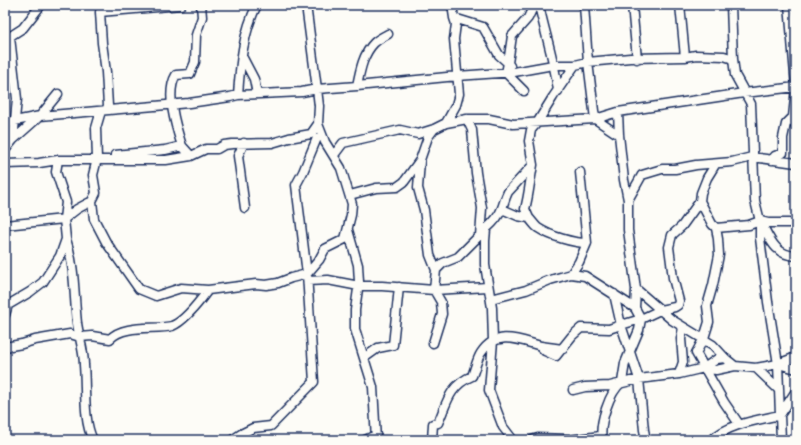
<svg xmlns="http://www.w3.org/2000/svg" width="801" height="445" font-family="Delius,sans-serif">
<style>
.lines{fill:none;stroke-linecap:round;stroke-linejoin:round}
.minor-casing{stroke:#1b2f5e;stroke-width:11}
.minor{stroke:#fdfcf7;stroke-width:8}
</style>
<rect width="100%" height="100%" fill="#fdfcf7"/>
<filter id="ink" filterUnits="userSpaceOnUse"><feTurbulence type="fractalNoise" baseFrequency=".025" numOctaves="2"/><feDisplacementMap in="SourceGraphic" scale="8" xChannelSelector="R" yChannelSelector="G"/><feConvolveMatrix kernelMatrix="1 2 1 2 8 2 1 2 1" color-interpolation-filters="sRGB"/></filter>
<g filter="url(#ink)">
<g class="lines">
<g class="minor-casing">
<path id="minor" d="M452 5 454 18 483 27 499 55 508 63 506 73 524 91
M539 5C545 34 555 62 558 91
M584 5 588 62 595 119 619 135
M632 5 637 59
M680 5 685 57
M731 5 733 59 735 75 751 104 755 201 760 221V238L768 302 778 364 781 440
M789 5 796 87
M6 39 23 28 41 5
M243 58 254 79 257 94
M510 66 508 63 512 36 528 18 534 5
M357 86 457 76 514 72 553 65H575L588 62 630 58 685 57 696 55 724 56 733 59
M796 88 793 117 796 126
M238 95C240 65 243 32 257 5
M106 110 108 106 106 72 102 43 100 12 181 5
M467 119 472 130 476 173 482 208 480 236
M5 123 40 116 189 103 230 97 238 95 302 92 317 89 357 86C360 71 363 54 374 43 378 39 383 37 388 34
M446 123 467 119H489L513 124 595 119 618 112 744 93 796 87
M13 140 40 116 58 94
M244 143 238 156 245 208
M182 146C176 127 165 93 176 75L190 74 195 62 196 35 202 17 201 5
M5 150 13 140 17 99 10 37
M115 155 165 150 182 146 191 156
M334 155 343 143 400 130 418 134 434 129 446 123 456 105 459 94 454 39 456 24 454 18
M772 160 775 156 783 153V138L786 124 793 117
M420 161 418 188 424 210 430 255 436 270
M5 164 39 163 58 160H166L191 156 206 149H217L224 145 232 144 272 143 289 138 311 134 318 124
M350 195 376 188 397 187 404 182 420 160 428 137 434 129
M628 200 642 175 662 169H675L696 165 732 162 752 157 796 163
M92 201 94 219 106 242 139 289 156 296 181 288 208 290
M700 201 712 224 716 228 749 225 760 221 768 223H789
M502 209 518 216 529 218C532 221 535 226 538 228 550 236 573 243 587 243
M529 218 525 209C529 195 530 180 533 165
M760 221C770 238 774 255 796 256
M5 225 64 219 66 202 56 172 58 160
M716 228 718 239 719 255 713 285 707 306 709 322 704 338 696 353 724 402 739 424
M348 230 358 265 359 282 355 310V329L373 387 376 440
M66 239C75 266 74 295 77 323 79 337 84 351 84 365 86 387 83 421 93 440
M571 274 585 276 635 308
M308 281 328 280 359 286H382L434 290 488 287
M636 289 672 320 713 345 725 358 735 366 756 368 778 364 796 369
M491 299 526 290 550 280 571 274 579 262 587 243 580 172
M5 315 8 305 30 292 43 282 60 256 66 239 64 219 77 209 92 201 96 193 93 175 97 159 96 128 101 111
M433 343 442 314 441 302 434 290 436 270 443 263 458 257 485 230
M540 346 545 351 556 356 572 336 581 328 609 329 621 325 614 294
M5 347 22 344 35 340 70 334 80 337 92 336 110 339C123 324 155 330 172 326 185 321 200 301 208 290L256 284 266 285 278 283 291 278 307 274 319 260 325 249 345 239 351 215 352 204 341 168 325 142 318 124 319 106 317 89 306 5
M364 358 378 348 393 345 399 287
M778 364 796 357
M704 368 716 370 735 366
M756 368 779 390
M679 374 683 362 681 339 683 327
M573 390 585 387 610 386 639 379 679 374 704 368 717 359 725 358
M232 440 241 434
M240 440 241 434 253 428 271 426 314 382 307 274 296 185 303 172 317 138
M365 440 376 435
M432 440 433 424 438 423C447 403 449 386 472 376 475 369 477 359 481 353 497 329 519 340 541 346 548 347 555 348 563 349
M513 440 503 427 489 390 493 341 492 308 485 265V241L486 229C493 223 499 217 502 208 504 203 505 198 508 192L533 165 529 141 531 130 537 123 553 97 575 65
M532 440 538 438 569 439
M568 440 601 436
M602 440C599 424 609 392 622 382L625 363 639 330 641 319 635 308 636 289 628 230V200L624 180 619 135 618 112
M646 440 644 430 639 379 621 325 641 319 660 310 675 307 678 305 679 301 673 278 669 247 672 235 682 226 700 201 701 193 707 178 715 165
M712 440C727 424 758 420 780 415L796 391"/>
</g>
<use href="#minor" class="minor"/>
</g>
</g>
<rect width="801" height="445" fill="none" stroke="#fdfcf7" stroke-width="20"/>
<rect x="10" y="10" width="781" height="425" fill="none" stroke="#1b2f5e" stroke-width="1.5" filter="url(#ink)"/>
</svg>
